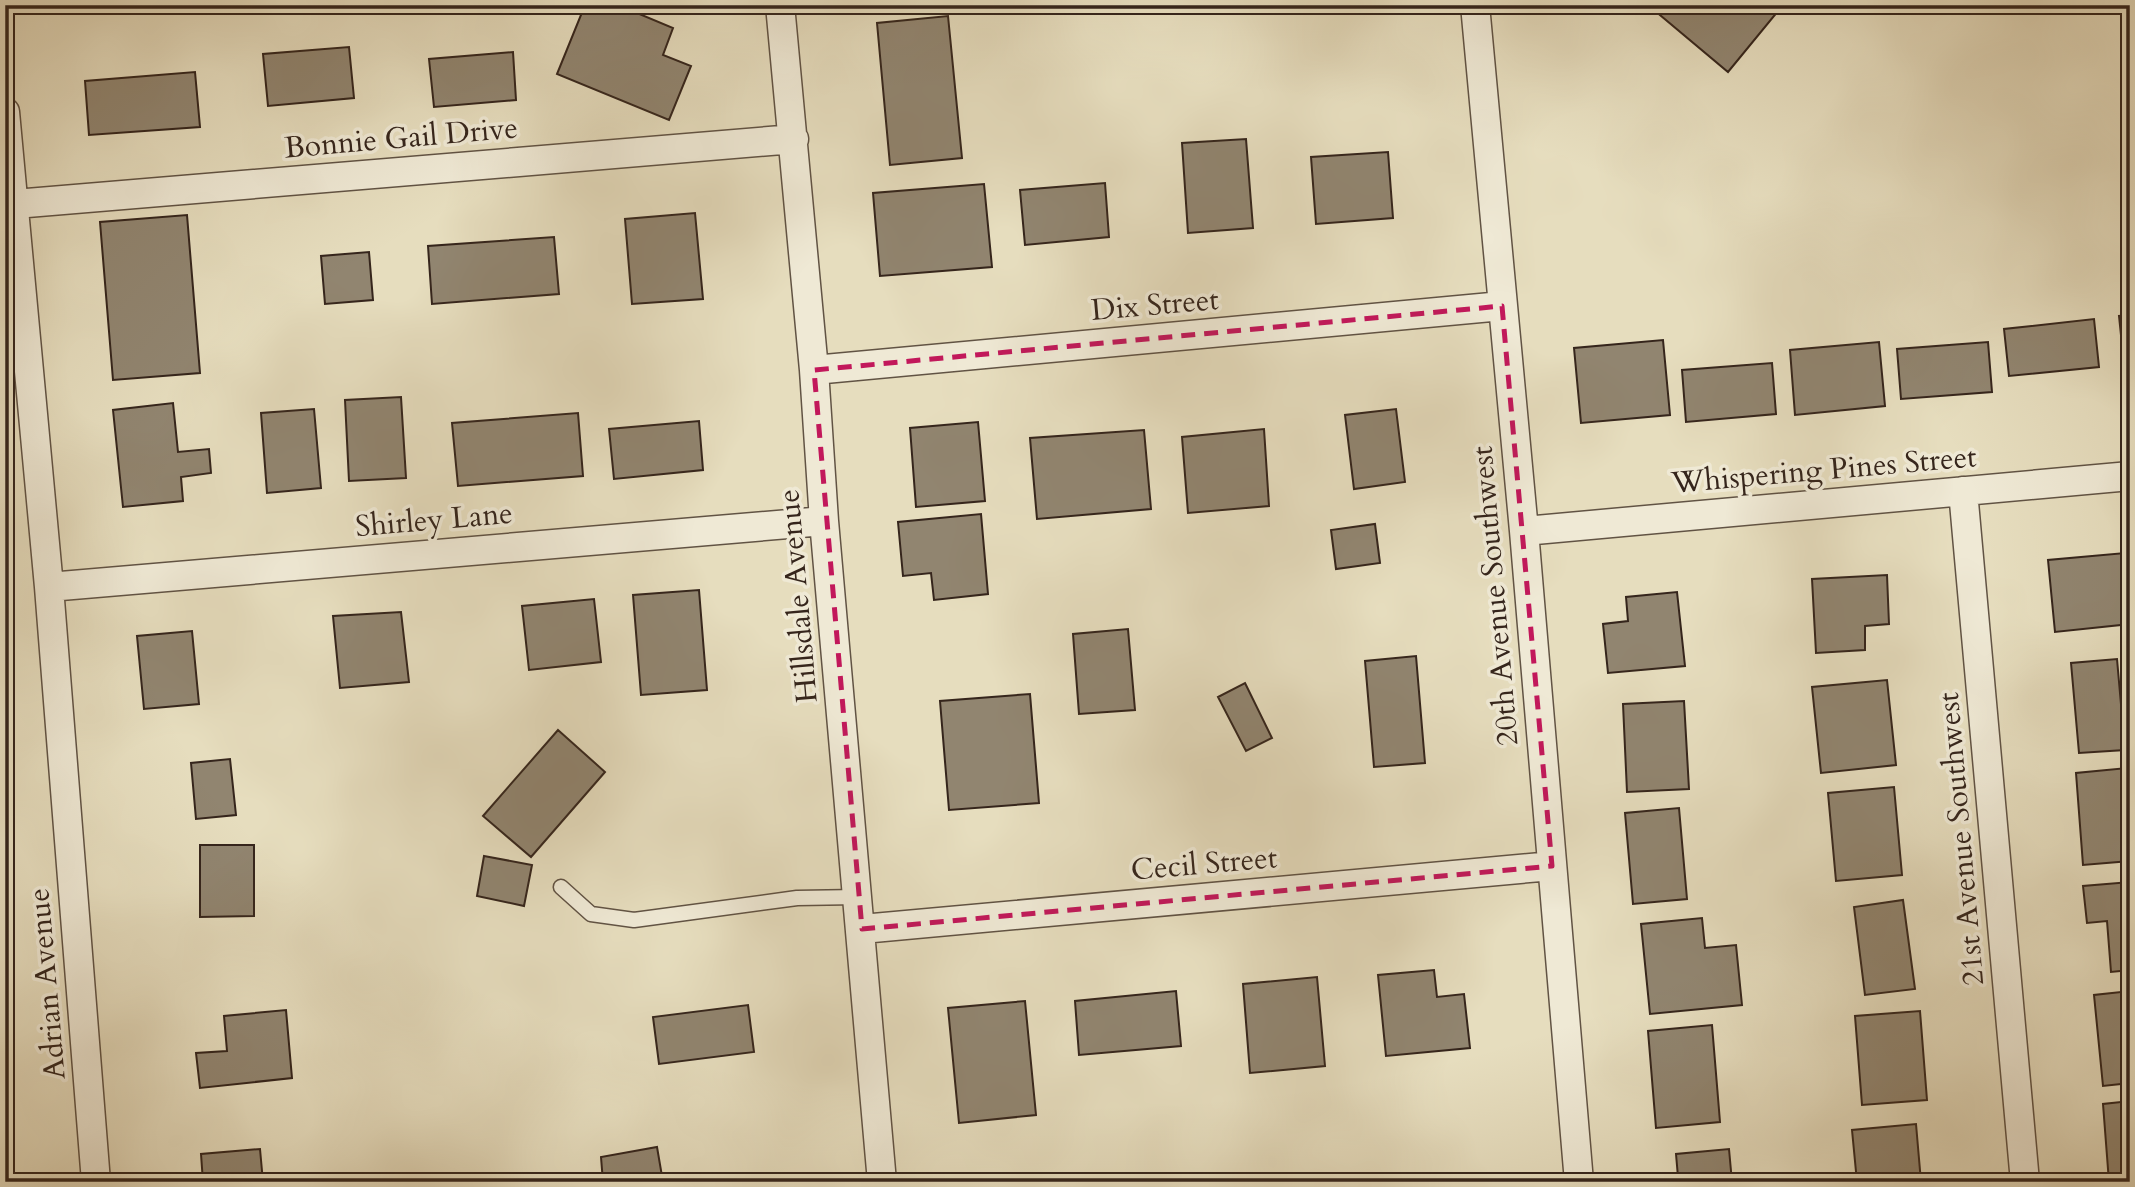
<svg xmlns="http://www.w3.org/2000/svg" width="2135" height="1187" font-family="Cardo,serif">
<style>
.building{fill:#918570;stroke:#35251c;stroke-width:2}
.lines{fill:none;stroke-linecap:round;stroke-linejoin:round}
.service-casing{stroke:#615344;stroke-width:17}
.minor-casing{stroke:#615344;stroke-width:31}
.service{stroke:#efe9d5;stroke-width:14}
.minor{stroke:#efe9d5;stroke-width:28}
.marked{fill:none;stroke:#c2185b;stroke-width:5;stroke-dasharray:14 9;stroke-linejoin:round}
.labels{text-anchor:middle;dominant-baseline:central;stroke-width:7;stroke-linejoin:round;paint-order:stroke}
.street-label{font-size:30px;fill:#35251c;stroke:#efe9d5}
</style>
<rect width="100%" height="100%" fill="#e6ddbe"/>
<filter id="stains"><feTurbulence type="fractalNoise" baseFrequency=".00286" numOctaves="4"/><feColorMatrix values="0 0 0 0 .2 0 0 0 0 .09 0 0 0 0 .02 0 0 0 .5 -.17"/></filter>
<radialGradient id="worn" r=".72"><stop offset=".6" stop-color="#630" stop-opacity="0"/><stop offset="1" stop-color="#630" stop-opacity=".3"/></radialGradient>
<path class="building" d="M585 5H618L673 28 663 55 691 66 669 120 557 74Z
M1648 5H1783L1728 72Z
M948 16 962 158 890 165 877 23Z
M349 47 354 98 268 106 263 54Z
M513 52 516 100 434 107 429 59Z
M195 72 200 127 89 135 85 81Z
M1246 139 1253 228 1188 233 1182 143Z
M1388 152 1393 218 1316 224 1311 157Z
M1105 183 1109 237 1025 245 1020 190Z
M984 184 992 267 880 276 873 193Z
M695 213 703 299 632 304 625 219Z
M187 215 200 373 113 380 100 222Z
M554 237 559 294 432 304 428 246Z
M369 252 373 300 325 304 321 256Z
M2130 315V363L2124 364 2119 316Z
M2094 319 2099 367 2009 376 2004 329Z
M1663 340 1670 415 1581 423 1574 348Z
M1879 342 1885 406 1795 415 1790 350Z
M1988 342 1992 392 1901 399 1897 349Z
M1772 363 1776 414 1686 422 1682 370Z
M401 397 406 478 349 481 345 400Z
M173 403 178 452 209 449 211 473 181 477 183 501 123 507 113 410Z
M314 409 321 488 267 493 261 413Z
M1396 409 1405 482 1354 489 1345 415Z
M578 413 583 476 458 486 452 423Z
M699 421 703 470 614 479 609 429Z
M978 422 985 501 916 507 910 428Z
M1264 429 1269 506 1188 513 1182 437Z
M1144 430 1151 509 1037 519 1030 438Z
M981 514 988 594 934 600 931 573 903 576 898 522Z
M1375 524 1380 563 1336 569 1331 530Z
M2125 553 2130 624 2055 632 2048 560Z
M1887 575 1889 624 1865 626V650L1816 653 1812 579Z
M699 590 707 690 641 695 633 595Z
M1677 592 1685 666 1608 673 1603 624 1628 621 1626 597Z
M594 599 601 662 529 670 522 606Z
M401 612 409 682 340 688 333 616Z
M1128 629 1135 710 1079 714 1073 634Z
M192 631 199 704 144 709 137 636Z
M1416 656 1425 763 1374 767 1365 661Z
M2117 659 2125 750 2079 753 2071 663Z
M1887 680 1896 765 1821 773 1812 687Z
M1245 683 1272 738 1246 751 1218 697Z
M1030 694 1039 803 949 810 940 701Z
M1684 701 1689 789 1627 792 1623 704Z
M558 730 605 772 531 857 483 816Z
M230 759 236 815 196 819 191 763Z
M2127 768 2130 861 2083 865 2076 773Z
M1894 787 1902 875 1836 881 1828 793Z
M1679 808 1687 899 1633 904 1625 813Z
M200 845H254V916L200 917Z
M484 856 532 865 524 906 477 896Z
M2130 882V970L2111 972 2107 921 2087 923 2083 886Z
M1903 900 1915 989 1865 995 1854 907Z
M1702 918 1705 948 1736 945 1742 1005 1650 1014 1641 924Z
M1434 970 1437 997 1464 994 1470 1048 1386 1056 1378 975Z
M1317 977 1325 1066 1250 1073 1243 984Z
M1176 991 1181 1046 1079 1055 1075 1001Z
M2130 991V1083L2103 1086 2094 995Z
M1025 1001 1036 1115 959 1123 948 1008Z
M748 1005 754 1052 659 1064 653 1017Z
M286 1010 292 1078 200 1088 196 1053 227 1051 224 1016Z
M1920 1011 1927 1100 1862 1105 1855 1016Z
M1712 1025 1720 1122 1656 1128 1648 1031Z
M2130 1101V1182H2109L2103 1104Z
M1916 1124 1921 1182H1857L1852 1130Z
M657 1147 663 1182H603L601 1157Z
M260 1149 263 1182H203L201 1154Z
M1729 1149 1732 1182H1652V1179L1678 1177 1676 1154Z"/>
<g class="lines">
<g class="service-casing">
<path id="service" d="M561 887 591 914 634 920 797 898 858 897"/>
</g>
<g class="minor-casing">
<path id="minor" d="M780 5 814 370 824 521 882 1182
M1475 5 1524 531 1579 1182
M5 112 49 587 96 1182
M15 204 794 139
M814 370 1502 306
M1963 491 2025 1182
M1524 531 2130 476
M49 587 824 521
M862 929 1552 866"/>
</g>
<use href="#service" class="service"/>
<use href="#minor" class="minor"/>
</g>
<path class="marked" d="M1502 306 1552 866 862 929 814 370Z"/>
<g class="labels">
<g class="street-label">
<text transform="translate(401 138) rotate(-5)">Bonnie Gail Drive</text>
<text transform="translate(1155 305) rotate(-5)">Dix Street</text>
<text transform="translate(1824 470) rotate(-5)">Whispering Pines Street</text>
<text transform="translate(434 520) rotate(-5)">Shirley Lane</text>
<text transform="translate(798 596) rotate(-95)">Hillsdale Avenue</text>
<text transform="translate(1495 596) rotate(-95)">20th Avenue Southwest</text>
<text transform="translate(1961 839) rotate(-95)">21st Avenue Southwest</text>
<text transform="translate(1204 864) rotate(-5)">Cecil Street</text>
<text transform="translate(47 984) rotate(-95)">Adrian Avenue</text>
</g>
</g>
<rect width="2135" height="1187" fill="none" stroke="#e6ddbe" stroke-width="28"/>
<rect x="7" y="7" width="2121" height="1173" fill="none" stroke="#35251c" stroke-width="3.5"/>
<rect x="14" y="14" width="2107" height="1159" fill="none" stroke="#35251c" stroke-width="2"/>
<rect width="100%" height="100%" filter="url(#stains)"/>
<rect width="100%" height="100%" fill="url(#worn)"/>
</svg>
